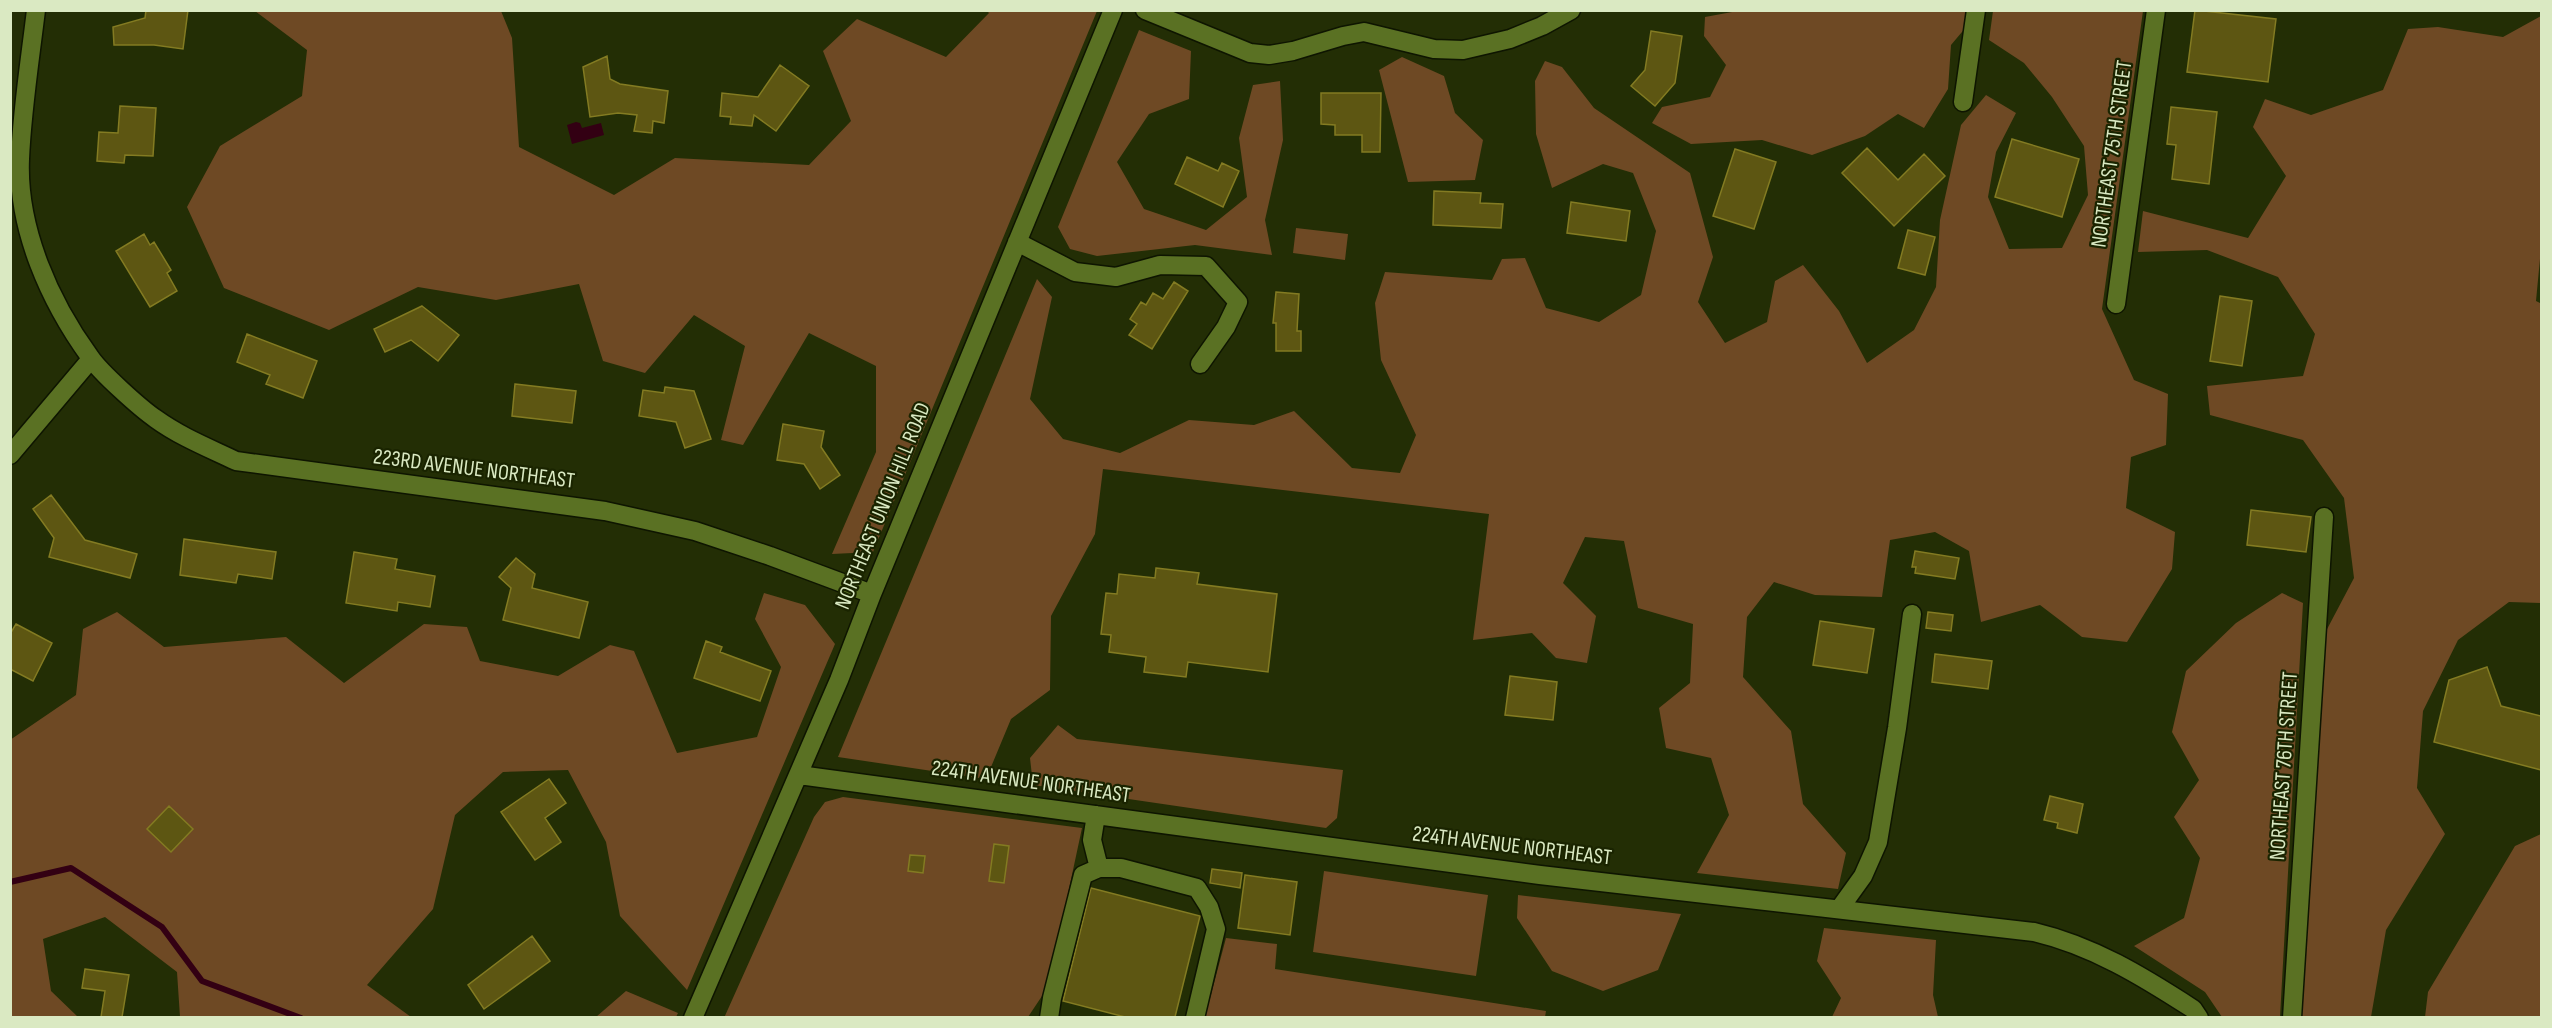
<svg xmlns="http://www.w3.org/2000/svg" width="2552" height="1028" font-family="'Sofia Sans Condensed',sans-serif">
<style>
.green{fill:#6e4924}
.water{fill:#330013}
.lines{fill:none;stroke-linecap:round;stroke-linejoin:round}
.stream{stroke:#330013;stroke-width:6}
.building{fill:#5d5612;stroke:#837b22;stroke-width:1.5}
.minor-casing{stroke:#0e1501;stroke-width:21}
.minor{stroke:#5a7123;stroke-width:18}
.labels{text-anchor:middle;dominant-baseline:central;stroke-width:4.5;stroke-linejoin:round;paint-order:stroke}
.street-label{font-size:22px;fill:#dae9c2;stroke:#1a2400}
</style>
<rect width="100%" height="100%" fill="#232e05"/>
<path class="green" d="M1743 10 1969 11 1967 26 1951 45 1948 89 1924 128 1898 114 1865 136 1812 155 1762 140 1691 144 1652 123 1662 107 1710 97 1726 65 1704 36 1705 17Z
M255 11H501L512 38 519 147 614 195 675 158 809 165 851 121 823 51 857 19 946 57 989 13 987 11H1097L873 552 832 554 876 452V366L809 333 743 445 721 440 745 346 694 315 645 373 603 361 579 284 496 300 418 287 329 330 224 288 187 207 220 146 302 96 307 50Z
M1993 11H2143L2102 309 2134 380 2168 394 2166 445 2131 457 2126 508 2175 532 2172 569 2127 642 2082 637 2040 605 1981 622 1969 551 1935 532 1890 540 1882 597 1815 595 1774 582 1747 617 1743 677 1791 731 1803 804 1846 853 1838 889 1697 873 1729 815 1711 758 1666 748 1659 708 1690 683 1693 624 1638 608 1624 541 1585 537 1563 583 1596 616 1587 663 1556 658 1532 633 1473 640 1489 514 1103 469 1095 534 1051 616 1050 690 1011 719 986 779 838 757 1037 279 1052 297 1030 399 1063 439 1120 453 1189 420 1254 425 1294 411 1352 468 1400 473 1416 435 1381 360 1375 303 1385 272 1492 280 1502 259 1525 258 1546 308 1599 322 1641 295 1656 231 1633 173 1603 164 1552 188 1536 134 1535 81 1545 61 1562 67 1594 108 1690 173 1713 257 1698 302 1725 343 1767 322 1775 281 1803 265 1839 311 1867 363 1914 330 1936 287 1940 220 1961 125 1986 95 2016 113 1996 152 1988 197 2009 249 2062 248 2088 195 2084 146 2052 97 2024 63 1989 40Z
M2541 16 2542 238 2536 301 2542 304 2541 603 2509 602 2458 640 2423 711 2417 788 2445 834 2386 930 2371 1017H2301L2325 633 2354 578 2344 498 2303 440 2210 415 2207 386 2303 376 2315 334 2278 277 2207 250 2138 252 2143 211 2248 238 2286 176 2253 127 2265 99 2311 115 2383 90 2408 29 2438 27 2503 37Z
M1139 30 1191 51 1189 99 1149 114 1117 162 1144 209 1206 230 1247 197 1239 138 1253 85 1280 81 1283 140 1265 220 1272 255 1195 245 1097 256 1070 249 1058 227Z
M1402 57 1444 76 1455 113 1483 140 1475 180 1408 182 1379 70Z
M1296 228 1348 234 1345 260 1293 253Z
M764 593 805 605 835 644 687 990 620 916 606 842 568 770 503 772 455 815 433 909 367 985 411 1017H180L177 972 105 917 43 939 51 991 78 1017H11L10 740 76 695 83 629 117 612 164 647 286 637 344 683 424 624 467 627 480 661 558 676 610 645 634 651 677 753 757 737 781 667 755 619Z
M2282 593 2303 603 2280 1017H2222L2205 992 2134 946 2184 918 2200 858 2174 817 2199 780 2172 732 2186 671 2236 623Z
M1058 725 1077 739 1343 770 1337 818 1326 828 1033 785 1030 758Z
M843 797 1082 828 1048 987 1028 1017 724 1018 814 817 825 802Z
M2541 834V1017H2425L2428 992 2515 846Z
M1324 871 1488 895 1476 976 1313 952Z
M1518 895 1681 914 1658 970 1603 991 1552 971 1517 918Z
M1824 928 1936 940 1933 995 1938 1017H1832L1841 998 1817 961Z
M1226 938 1277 944 1275 969 1546 1011 1545 1017H1205Z
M626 991 678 1013 676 1017H596Z"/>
<path class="water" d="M576 122 580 123 582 128 601 123 604 135 572 144 567 125Z"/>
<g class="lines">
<path class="stream" d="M10 882 71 868 162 927 202 981 301 1018"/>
</g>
<path class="building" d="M146 10H188L183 49 154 45H114L113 27 145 18Z
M2195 10 2276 19 2268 82 2187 72Z
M1651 31 1682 36 1675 83 1655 106 1631 86 1645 70Z
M607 56 610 79 620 84 668 91 664 123 653 121 652 133 634 131 637 115 618 113 590 117 583 67Z
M780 65 809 86 776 131 754 115 752 126 730 124 731 117 720 116 722 93 758 97Z
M1321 93H1381L1380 152H1362V135H1335V125L1321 124Z
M120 106 156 108 153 156 125 155 124 163 97 161 99 132 118 133Z
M2171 107 2217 112 2209 184 2172 179 2176 145 2167 144Z
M2012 139 2079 159 2062 217 1995 197Z
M1867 148 1898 180 1924 154 1945 176 1894 226 1842 173Z
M1735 149 1776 162 1754 229 1713 216Z
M1187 157 1218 171 1222 163 1239 171 1223 207 1175 184Z
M1434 191 1481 193 1480 203 1503 204 1501 228 1433 225Z
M1571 202 1630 211 1626 241 1567 233Z
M1908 230 1935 237 1925 275 1898 268Z
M144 234 150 245 154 242 171 270 167 273 177 291 150 307 116 251Z
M1174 282 1188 291 1152 349 1129 335 1137 324 1130 319 1141 302 1146 305 1153 293 1163 299Z
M1276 292 1299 294 1297 331H1301V351H1276V323H1273Z
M2220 296 2252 301 2242 366 2210 361Z
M422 306 459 335 438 361 411 340 385 352 374 329Z
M247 334 317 361 303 398 266 384 270 375 237 362Z
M515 384 576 391 572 423 512 416Z
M665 387 694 391 711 439 685 448 676 422 639 416 643 390 664 393Z
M783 424 824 431 821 447 840 475 820 489 804 464 777 460Z
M51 495 85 540 137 554 130 578 49 557 54 538 33 509Z
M2251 510 2311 517 2306 552 2247 545Z
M184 539 276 552 272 579 238 574 236 583 180 575Z
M1915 551 1959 558 1955 579 1915 573 1916 567H1912Z
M354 552 397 559 395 569 435 576 430 607 398 602 397 611 346 603Z
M516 558 535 574 532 588 588 602 579 638 503 620 511 588 499 577Z
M1156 568 1199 573 1197 584 1277 594 1268 672 1188 662 1186 677 1144 672 1146 657 1109 652 1111 635 1101 634 1106 593 1117 594 1119 574 1155 578Z
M1928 612 1953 615 1951 631 1926 628Z
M1820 621 1874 629 1867 673 1813 665Z
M16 624 52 643 33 681 10 669V634Z
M706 641 722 647 720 652 771 671 760 701 694 678Z
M1935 654 1992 661 1988 689 1932 682Z
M2487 667 2501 706 2541 716V770L2434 742 2449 680Z
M1510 676 1557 682 1553 720 1505 715Z
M549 779 566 803 545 818 561 842 535 860 501 812Z
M2050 796 2083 804 2077 833 2057 828 2058 823 2044 820Z
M169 806 193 829 171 852 147 829Z
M994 844 1009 846 1004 883 989 881Z
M910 855 925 856 923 873 908 871Z
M1212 869 1242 873 1240 888 1210 883Z
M1245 875 1297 882 1290 935 1238 928Z
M1091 888 1200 916 1175 1017H1125L1063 1001Z
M532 936 550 961 484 1009 468 985Z
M85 969 129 975 122 1017H101L105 991 82 988Z"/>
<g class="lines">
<g class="minor-casing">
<path id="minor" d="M36 10C30 60 22 110 20 159 17 229 50 302 90 357 100 372 140 408 156 419 181 437 209 448 236 461L605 511 695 531 770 556 872 594
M1145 10 1250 53 1269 55 1293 51 1343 36 1364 32 1434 49 1463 50 1510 39 1542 26 1571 10
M1963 102 1976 10
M1017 242 1075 272 1116 277 1160 265 1206 266 1238 302 1226 327 1200 364
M2116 304 2156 10
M10 455 91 359
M799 775 1540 875 2034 932C2093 946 2142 976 2193 1009L2199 1018
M1096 815 1092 840 1099 868
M1840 908 1863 876 1878 842 1897 728 1912 614
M693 1018 839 680 872 594 1113 10
M1049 1018 1052 998 1083 875 1099 868H1121L1197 888 1209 907 1216 929 1195 1018
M2292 1018 2324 517"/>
</g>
<use href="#minor" class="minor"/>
</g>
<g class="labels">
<g class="street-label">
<text transform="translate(2112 154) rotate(-82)">NORTHEAST 75TH STREET</text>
<text transform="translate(474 469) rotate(7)">223RD AVENUE NORTHEAST</text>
<text transform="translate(883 506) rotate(-68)">NORTHEAST UNION HILL ROAD</text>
<text transform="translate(2284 766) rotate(-86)">NORTHEAST 76TH STREET</text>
<text transform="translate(1031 782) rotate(8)">224TH AVENUE NORTHEAST</text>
<text transform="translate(1512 846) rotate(7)">224TH AVENUE NORTHEAST</text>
</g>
</g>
<rect width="2552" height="1028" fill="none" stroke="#dae9c2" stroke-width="24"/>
</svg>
